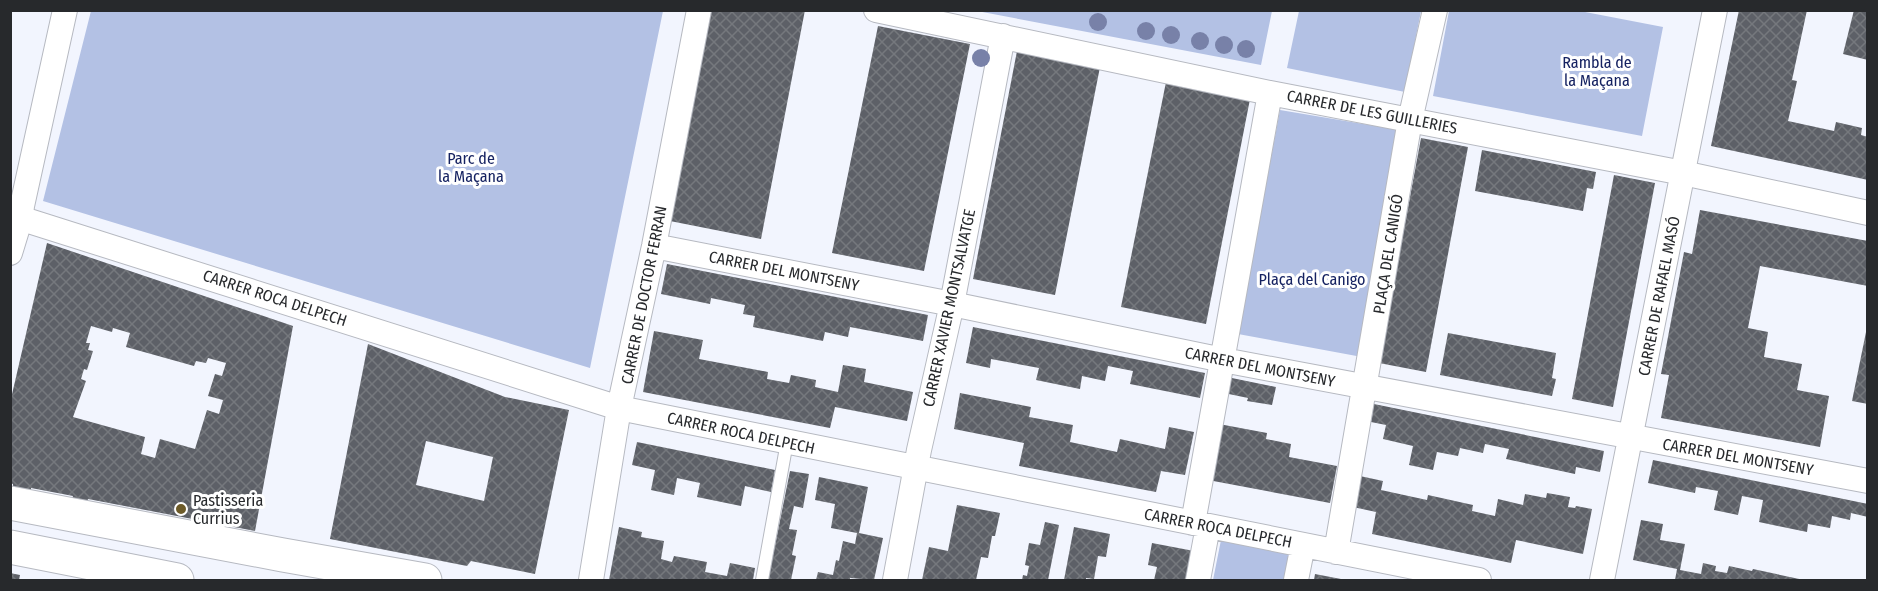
<svg xmlns="http://www.w3.org/2000/svg" width="1878" height="591" font-family="'Fira Sans Condensed',sans-serif">
<style>
.green{fill:#b3c1e4}
.building{fill:url(#building-cross-hatch);fill-rule:evenodd}
.lines{fill:none;stroke-linecap:round;stroke-linejoin:round}
.service-casing{stroke:#b6b9c1;stroke-width:14}
.minor-casing{stroke:#b6b9c1;stroke-width:26}
.secondary-casing{stroke:#b6b9c1;stroke-width:35}
.service{stroke:#fff;stroke-width:12}
.minor{stroke:#fff;stroke-width:24}
.secondary{stroke:#fff;stroke-width:33}
.tree{fill:#7881a8}
.poi-dot{fill:#6d5b29;stroke:#fff;stroke-width:2}
.labels{text-anchor:middle;dominant-baseline:central;stroke-width:6;stroke-linejoin:round;paint-order:stroke}
.park-label{font-size:16px;fill:#152261;stroke:#fff}
.street-label{font-size:16px;fill:#27292c;stroke:#fff}
.poi-label{font-size:16px;fill:#27292c;stroke:#fff;text-anchor:start}
</style>
<defs>
<pattern id="building-cross-hatch" width="8" height="8" patternUnits="userSpaceOnUse" patternTransform="scale(1.5)"><rect width="8" height="8" fill="#5d6067"/><path d="M0 0l8 8M0 8l8-8" fill="none" stroke="#75787d"/></pattern>
</defs>
<rect width="100%" height="100%" fill="#f2f5fe"/>
<path class="green" d="M91 11H663L590 368 43 201Z
M977 11 1272 10V11L1261 65Z
M1299 11H1421L1405 92 1287 68Z
M1449 11H1580L1663 27 1642 136 1433 96Z
M1280 110 1399 130 1362 357 1238 334Z
M1221 540 1295 554 1290 580H1213Z"/>
<path class="building" d="M710 10H805L761 239 670 221Z
M1739 10H1807L1792 80 1797 81 1788 121 1834 131 1836 122 1862 128 1861 135 1868 137V180L1711 146Z
M1854 10H1868V60L1843 54Z
M878 26 970 44 924 271 832 253Z
M1017 51 1100 67 1055 295 973 279Z
M1167 77 1251 94 1206 324 1121 307Z
M1421 138 1468 147 1426 372 1379 363Z
M1482 150 1596 172 1593 189 1587 188 1583 211 1475 191Z
M1614 175 1655 183 1613 407 1572 399Z
M1700 210 1868 241V286L1760 266 1748 328 1768 332 1764 357 1802 364 1797 390 1829 396 1820 447 1661 418 1669 375 1661 374 1684 252 1692 254Z
M47 243 293 326 255 531 88 499 87 503 72 499 73 496 31 488V490L13 487V484L10 483V403ZM91 326 112 332 113 328 130 333 126 347 194 366 196 361 206 363 208 358 226 363 222 376 215 374 208 396 223 400 219 414 207 410 195 449 160 439 155 458 141 454 145 437 73 417 86 381 81 379 84 369 87 370 93 351 88 350 90 343H86Z
M667 264 928 315 923 341 850 327 848 337 825 332 823 341 753 327 755 316 743 314 745 305 711 298 710 304 661 294Z
M973 327 1205 373 1200 398 1130 384 1133 371 1108 366 1105 381 1082 376 1080 389 1036 380 1039 368 991 359 990 368 966 363Z
M654 331 703 340 699 359 768 372 767 379 789 383 791 375 816 380 815 387 838 392 843 365 866 369 864 382 913 392 907 421 835 407 830 428 643 392Z
M1866 332H1868V404L1852 401Z
M1448 333 1556 353 1552 378 1556 379 1552 396 1440 375Z
M368 344 505 397 569 410 535 574 471 561 467 566 330 539ZM426 441 493 457 484 501 416 485Z
M1227 377 1276 387 1272 405 1247 401 1248 398 1224 393Z
M960 393 1031 407 1029 417 1073 425 1070 442 1117 452 1120 439 1165 449 1169 427 1194 432 1185 475 1161 471 1156 492 1019 466 1024 443 954 429Z
M1374 404 1604 451 1600 472 1576 467 1575 474 1506 459 1509 449 1485 444 1483 453 1460 448 1458 456 1437 452 1433 470 1409 465 1413 446 1383 439 1386 425 1371 422Z
M1219 424 1267 433 1266 439 1291 444 1289 457 1337 466 1330 503 1208 480Z
M637 442 775 470 771 492 745 486 741 506 697 497 700 483 677 478 674 495 651 490 655 470 632 465Z
M1653 460 1868 504V517L1851 513 1850 520 1832 516 1830 528 1808 524 1807 532 1759 522 1763 500 1742 496 1738 515 1714 510 1718 491 1696 487 1695 493 1648 483Z
M790 471 809 474 803 508 794 506 789 529 797 530 792 555 796 556 791 580H768Z
M1360 476 1383 481 1381 490 1427 500 1428 495 1473 505 1472 511 1495 516 1498 499 1523 505 1525 494 1546 498 1547 493 1570 497 1568 507 1575 508 1576 506 1592 509 1583 554 1516 540 1511 563 1372 534 1376 512 1353 507Z
M819 477 868 487 859 533 883 538 874 580 850 578V580H816L818 572 833 575 836 560 839 561 843 541 855 544 857 533 831 528 835 504 815 500Z
M957 505 1000 513 995 536H992L988 558 981 557 976 580H922L929 547 948 551Z
M1641 520 1663 524 1660 540 1685 544 1680 570 1701 574 1703 563 1716 566 1715 571 1727 573 1729 566 1752 571 1753 569 1804 580H1675L1677 569 1633 560Z
M1045 522 1059 525 1048 580H1022L1023 575 1027 576 1029 566 1025 565 1029 543 1040 545Z
M619 527 642 532 641 537 664 541 661 559 672 562 674 556 707 562 705 572 727 576 730 563 755 568 753 580H609Z
M1074 527 1110 534 1106 557 1098 556 1094 579 1086 578V580H1064Z
M1152 543 1194 551 1188 580H1154L1157 567 1148 565Z
M10 573 20 575 19 580H10Z
M1315 574 1341 579V580H1314Z"/>
<g class="lines">
<g class="service-casing">
<path id="service" d="M762 580 787 442"/>
</g>
<g class="minor-casing">
<path id="minor" d="M876 10 1270 93 1683 173 1868 213
M10 215 619 408 1479 580
M654 246 952 304 1223 360 1868 481
M10 253 21 217 22 206 65 10
M1193 523 1270 93
M1336 552 1410 120 1435 10
M591 580 619 408 654 246 699 10
M895 580 919 450 952 304 1003 36
M1198 580 1208 526
M1296 580 1303 545
M1602 580 1715 10"/>
</g>
<g class="secondary-casing">
<path id="secondary" d="M10 503 283 555 425 580
M10 547 177 580"/>
</g>
<use href="#service" class="service"/>
<use href="#minor" class="minor"/>
<use href="#secondary" class="secondary"/>
</g>
<g class="tree">
<circle cx="1098" cy="22" r="9"/>
<circle cx="1146" cy="31" r="9"/>
<circle cx="1171" cy="35" r="9"/>
<circle cx="1200" cy="41" r="9"/>
<circle cx="1224" cy="45" r="9"/>
<circle cx="1246" cy="49" r="9"/>
<circle cx="981" cy="58" r="9"/>
</g>
<circle class="poi-dot" cx="181" cy="509" r="6"/>
<g class="labels">
<g class="park-label">
<text x="1597" y="62">Rambla de<tspan x="1597" dy="18">la Maçana</tspan></text>
<text x="471" y="158">Parc de<tspan x="471" dy="18">la Maçana</tspan></text>
<text x="1312" y="279">Plaça del Canigo</text>
</g>
<g class="street-label">
<text transform="translate(1372 112) rotate(11)">CARRER DE LES GUILLERIES</text>
<text transform="translate(1388 254) rotate(-81)">PLAÇA DEL CANIGÓ</text>
<text transform="translate(784 271) rotate(11)">CARRER DEL MONTSENY</text>
<text transform="translate(644 295) rotate(-79)">CARRER DE DOCTOR FERRAN</text>
<text transform="translate(1659 296) rotate(-79)">CARRER DE RAFAEL MASÓ</text>
<text transform="translate(275 298) rotate(18)">CARRER ROCA DELPECH</text>
<text transform="translate(949 308) rotate(-78)">CARRER XAVIER MONTSALVATGE</text>
<text transform="translate(1260 367) rotate(11)">CARRER DEL MONTSENY</text>
<text transform="translate(741 433) rotate(12)">CARRER ROCA DELPECH</text>
<text transform="translate(1738 457) rotate(10)">CARRER DEL MONTSENY</text>
<text transform="translate(1218 528) rotate(11)">CARRER ROCA DELPECH</text>
</g>
<g class="poi-label">
<text x="193" y="500">Pastisseria<tspan x="193" dy="18">Currius</tspan></text>
</g>
</g>
<rect width="1878" height="591" fill="none" stroke="#27292c" stroke-width="24"/>
</svg>
